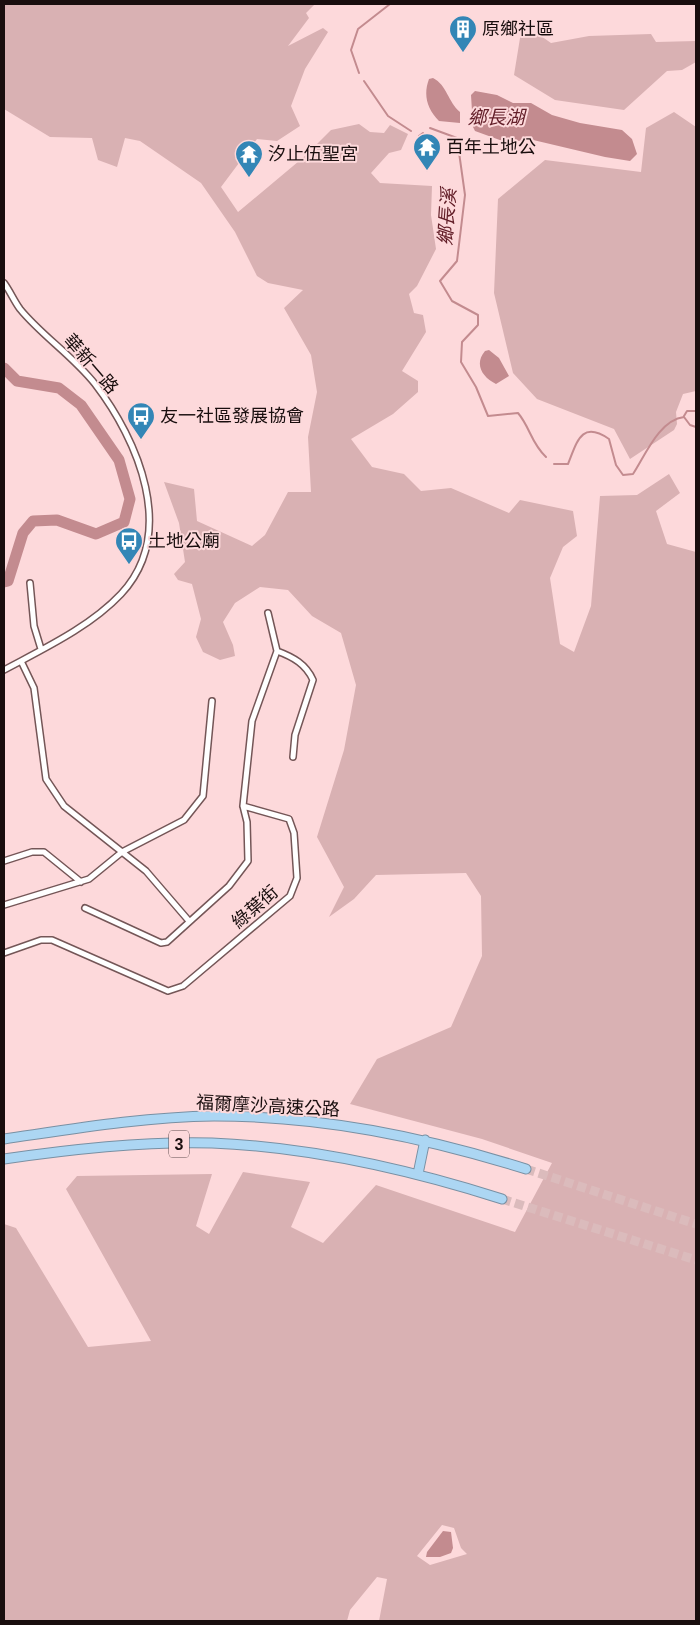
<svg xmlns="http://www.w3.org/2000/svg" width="700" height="1625" font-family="Helvetica,'Noto Sans TC',sans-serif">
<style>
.green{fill:#d9b1b3;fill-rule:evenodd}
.water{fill:#c38b8f}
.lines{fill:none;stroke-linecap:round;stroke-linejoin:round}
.stream{stroke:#c38b8f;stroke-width:2}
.river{stroke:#c38b8f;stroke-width:11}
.motorway-tunnel{stroke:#dbbbbc;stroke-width:9;stroke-dasharray:9 4.5;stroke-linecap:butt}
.minor-casing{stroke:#745657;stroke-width:8}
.motorway-casing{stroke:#7990a3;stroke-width:11}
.minor{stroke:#fff;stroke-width:5}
.motorway{stroke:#acd6f3;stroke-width:9}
.labels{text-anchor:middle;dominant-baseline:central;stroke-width:4;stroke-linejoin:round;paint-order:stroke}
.shield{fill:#fdd9db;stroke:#5d4b4c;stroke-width:1}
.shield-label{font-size:16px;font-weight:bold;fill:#190e0e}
.poi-label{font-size:18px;fill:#190e0e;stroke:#fdd9db;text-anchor:start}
.street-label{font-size:18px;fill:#190e0e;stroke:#fdd9db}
.water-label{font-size:19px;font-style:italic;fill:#64202a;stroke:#fdd9db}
</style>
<rect width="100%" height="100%" fill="#fdd9db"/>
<path class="green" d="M4 4H315L306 13 309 18 288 46 323 28 328 32 305 69 291 106 300 126 277 141 257 139 221 187 238 212 305 156 331 130 359 124 370 132 384 133 390 125 408 134 401 150 389 153 371 173 380 183 432 186 431 215 436 249 417 286 409 294 414 313 423 315 426 332 402 371 418 381V392L393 414 351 439 372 467 404 474 421 491 451 488 509 513 520 500 573 511 577 536 563 547 550 578 560 644 574 652 591 606 600 496 637 495 669 474 680 493 656 511 667 544 696 552V1621H379L387 1579 377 1577 350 1610 347 1621H4V1224L16 1228 88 1347 151 1341 66 1189 77 1176 212 1174 196 1226 209 1234 243 1172 310 1182 291 1227 323 1243 376 1185 515 1232 552 1163 482 1139 350 1104 377 1059 451 1027 482 956 481 896 466 873 376 875 354 899 329 917 344 887 317 837 344 750 356 685 341 633 312 616 288 590 260 587 235 603 223 622 233 645 235 656 220 660 203 652 196 637 201 619 192 584 178 580 174 574 185 562 179 523 164 482 194 489 197 521 252 546 265 535 288 492H311L308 437 317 392 311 355 284 308 303 290 268 283 257 276 235 232 201 183 140 141 125 138 117 167 98 160 92 138 50 137 4 109ZM442 1525 454 1528 461 1548 467 1554 430 1565 417 1556Z
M521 32 538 34 551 43 589 36 651 34 656 42 696 41V62L682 70 667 71 624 110 555 100 514 75Z
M674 112 696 127V391L683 394 676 412 677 424 674 430 630 459 614 429 537 399 513 373 494 293 498 199 545 160 641 172 646 128Z"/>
<path class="water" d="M433 78C447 85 448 102 460 112V123L439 121C427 109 423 95 429 79Z
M475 91 497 95 513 103H531L552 115 580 123 622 130 632 139 637 154 630 161 605 157 529 139 508 143 475 131 473 127 471 95Z
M489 350 499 358 509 376 496 384C482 377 474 364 485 351Z
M443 1531 451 1532 453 1548 451 1553 440 1557H426L427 1552Z"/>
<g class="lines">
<path class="stream" d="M359 73 351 50 358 29 390 4
M364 81 388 116 411 131
M430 128 457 138 465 195 457 261 440 281 452 301 478 315V325L462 342 461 362 476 387 488 416 518 413C530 427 531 443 546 457
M419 136 423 133
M684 416 687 411H696
M554 464H568C577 442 581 420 609 439L616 465 623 475 633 474C645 456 659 420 684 417L690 425 696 427"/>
<path class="river" d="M4 368 17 381 59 388 81 405 119 460 130 499 124 522 96 534 57 520 33 521 23 533 8 581 4 582"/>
<path class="motorway-tunnel" d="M526 1169 696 1224
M502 1199 696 1260"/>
<g class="minor-casing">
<path id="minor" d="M4 283C10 291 14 301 20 309 41 335 73 356 95 384 138 440 178 533 121 594 90 627 43 649 4 670
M30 583 34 626 41 649
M268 613 277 651
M277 651C293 657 306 664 313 680L295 735 293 757
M21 661 34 688 46 779 64 806 146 871 189 921
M4 861 32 852H44L81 882
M4 905 89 879 122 852 184 820 203 796 212 701
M85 908 161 943 167 942 229 886 248 861 247 822 243 806 252 721 277 651
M4 953 41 940H52L168 991 183 986 290 896 297 878 294 833 289 819 243 806"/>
</g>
<g class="motorway-casing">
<path id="motorway" d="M4 1139C73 1129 143 1117 214 1116 322 1116 424 1137 526 1169
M4 1159C72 1149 143 1141 212 1143 311 1147 408 1169 502 1199
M418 1174 425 1140"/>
</g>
<use href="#minor" class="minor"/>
<use href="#motorway" class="motorway"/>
</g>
<defs>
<g id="building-pin" transform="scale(1.4375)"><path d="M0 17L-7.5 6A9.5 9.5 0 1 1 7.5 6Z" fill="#3386b6" stroke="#fdd9db"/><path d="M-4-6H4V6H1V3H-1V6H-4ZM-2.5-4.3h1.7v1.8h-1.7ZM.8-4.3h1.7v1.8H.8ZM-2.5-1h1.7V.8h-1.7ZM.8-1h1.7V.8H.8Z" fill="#fff"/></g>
<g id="temple-pin" transform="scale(1.4375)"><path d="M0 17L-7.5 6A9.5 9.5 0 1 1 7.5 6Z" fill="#3386b6" stroke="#fdd9db"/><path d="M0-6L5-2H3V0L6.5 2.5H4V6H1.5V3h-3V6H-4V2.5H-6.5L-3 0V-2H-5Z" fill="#fff"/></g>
<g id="bus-pin" transform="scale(1.4375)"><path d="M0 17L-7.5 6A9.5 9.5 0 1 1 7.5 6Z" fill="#3386b6" stroke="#fdd9db"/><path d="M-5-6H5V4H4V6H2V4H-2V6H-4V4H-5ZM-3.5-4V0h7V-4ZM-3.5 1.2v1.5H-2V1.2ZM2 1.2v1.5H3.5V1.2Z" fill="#fff"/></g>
</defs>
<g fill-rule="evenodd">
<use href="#building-pin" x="463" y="29"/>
<use href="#temple-pin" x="427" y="147"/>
<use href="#temple-pin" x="249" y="154"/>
<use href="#bus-pin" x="141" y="416"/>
<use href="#bus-pin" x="129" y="541"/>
</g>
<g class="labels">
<rect class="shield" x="169" y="1130.5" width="20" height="27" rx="4"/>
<g class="shield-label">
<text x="179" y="1144">3</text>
</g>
<g class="poi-label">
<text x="482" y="29">原鄉社區</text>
<text x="446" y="147">百年土地公</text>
<text x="268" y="154">汐止伍聖宮</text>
<text x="160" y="416">友一社區發展協會</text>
<text x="148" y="541">土地公廟</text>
</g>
<g class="street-label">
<text transform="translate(91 364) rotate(49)">華新一路</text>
<text transform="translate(255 907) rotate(-41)">綠葉街</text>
<text transform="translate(268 1106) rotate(3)">福爾摩沙高速公路</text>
</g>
<g class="water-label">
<text x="496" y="117">鄉長湖</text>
<text transform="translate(447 217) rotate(-86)">鄉長溪</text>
</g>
</g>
<rect width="700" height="1625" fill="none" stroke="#190e0e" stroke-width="10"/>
</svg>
